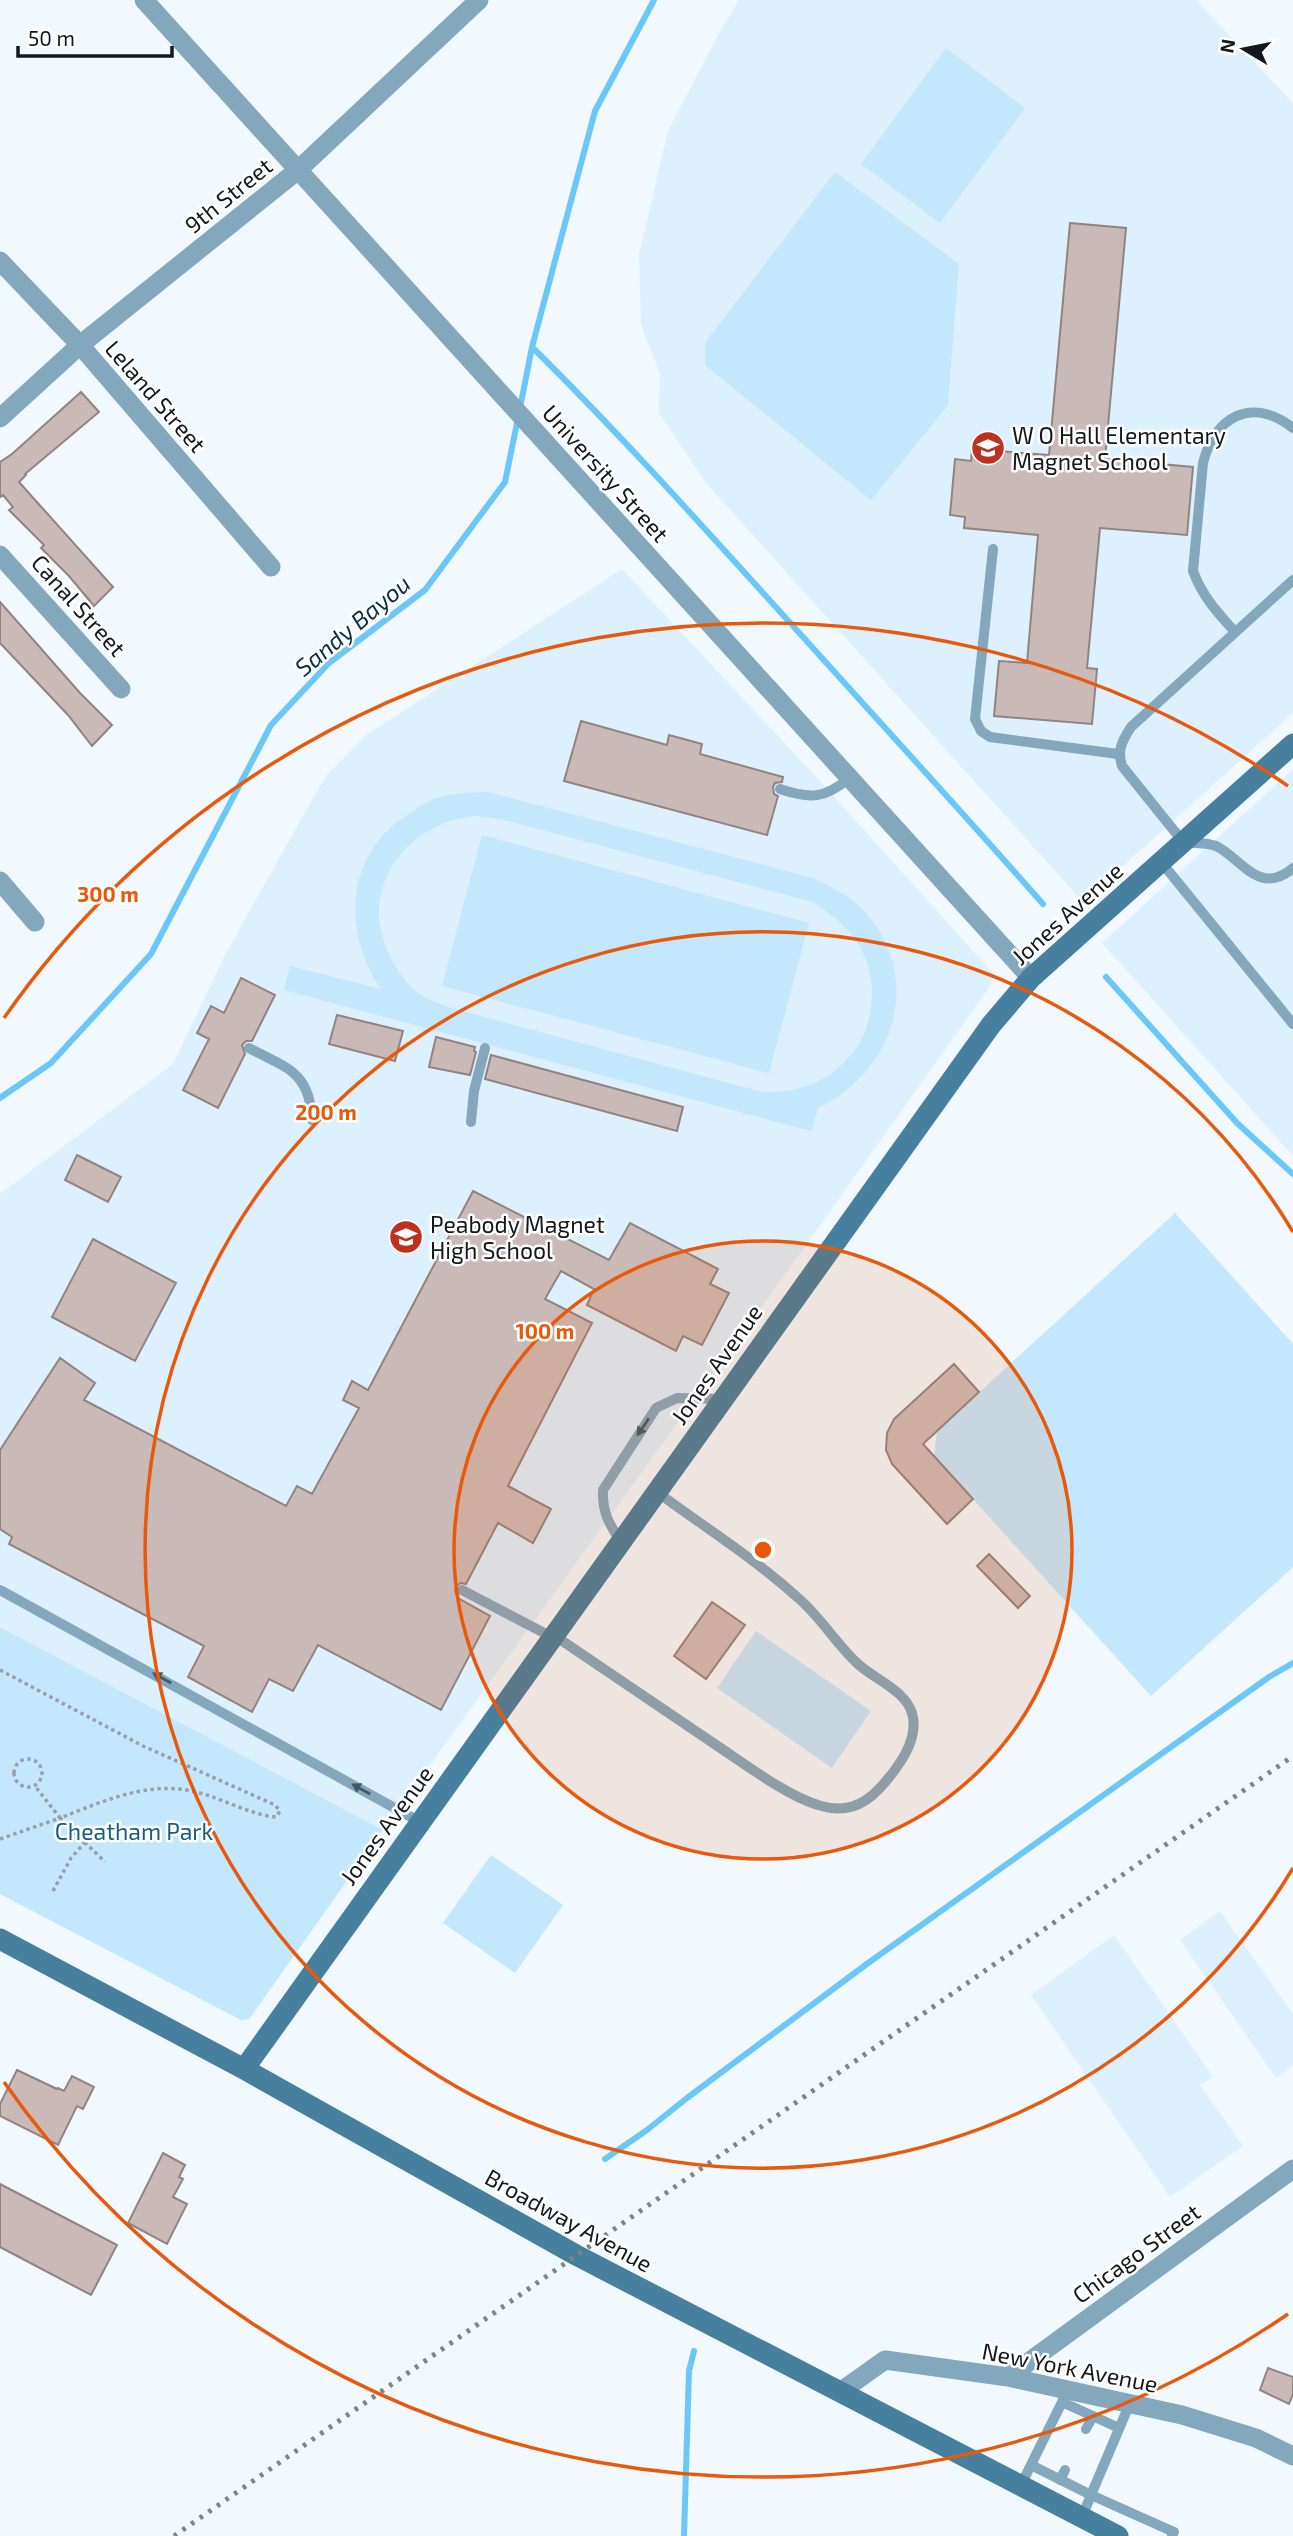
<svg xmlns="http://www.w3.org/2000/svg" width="1293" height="2536" font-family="'Exo 2',sans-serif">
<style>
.built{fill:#dcf0fd}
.green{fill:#c3e7fd;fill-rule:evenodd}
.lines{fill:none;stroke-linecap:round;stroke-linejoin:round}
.stream{stroke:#6cc7f9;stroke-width:6}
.building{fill:#cabab7;stroke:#928380;stroke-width:2}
.path{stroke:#999fa4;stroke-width:3.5;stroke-dasharray:3.5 3.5;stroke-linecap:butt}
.lane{stroke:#83a7bc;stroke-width:10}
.street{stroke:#83a7bc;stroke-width:19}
.secondary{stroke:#477f9e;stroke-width:21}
.rail{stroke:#7e8488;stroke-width:5;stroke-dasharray:3.5 7;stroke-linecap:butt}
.oneway{fill:#465863}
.ring{fill:none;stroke:#e8590c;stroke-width:3.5}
.labels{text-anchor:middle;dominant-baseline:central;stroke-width:5;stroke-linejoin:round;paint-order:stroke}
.street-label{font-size:23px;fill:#14181b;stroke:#fff}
.poi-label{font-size:23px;fill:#14181b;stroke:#fff;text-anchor:start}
.park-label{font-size:23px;fill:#185d7f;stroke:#fff}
.water-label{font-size:24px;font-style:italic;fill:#073145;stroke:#fff}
.centre{fill:#e8590c;stroke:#fff;stroke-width:3.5}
.ring-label{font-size:21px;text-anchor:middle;font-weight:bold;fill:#e8590c;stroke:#fff;stroke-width:5;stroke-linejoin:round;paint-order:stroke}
</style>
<rect width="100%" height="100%" fill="#f1f9fe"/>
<path class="built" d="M739 0H1196L1293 103V713L1083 902 706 483 659 413 660 373 641 325 639 255 668 131 720 31Z
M622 569 818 779 993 973 991 985 781 1280 383 1830 0 1627V1194L173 1064 225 955 314 796 327 775 365 736Z
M1293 769V1156L1102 943Z
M1220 1911 1293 2014V2065L1276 2078 1180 1940Z
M1114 1935 1213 2077 1200 2085 1243 2146 1170 2197 1031 1995Z"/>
<path class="green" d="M946 48 1025 108 940 223 861 164Z
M835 172 959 264 948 405 871 500 705 365V343Z
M488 792 813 878C832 887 853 897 866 913 925 981 893 1072 818 1108L811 1131 284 990 290 966 381 989C342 932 345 855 407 815 417 808 429 800 440 797 456 793 472 792 488 792ZM476 816 500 819 813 902C833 916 850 928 862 951 869 964 872 979 872 993 872 1056 822 1095 762 1092L448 1007C442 1004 434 1002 428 999 412 991 400 975 392 960 354 892 405 822 476 816Z
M482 835 809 923 769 1073 442 986Z
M1175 1213 1293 1344V1567L1151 1696 934 1456 937 1431Z
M0 1627 383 1830 249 2019 241 2020 0 1894Z
M756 1631 871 1711 832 1768 717 1688Z
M491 1855 563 1905 515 1973 443 1923Z"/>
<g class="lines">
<path class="stream" d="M532 347C626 440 714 539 803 637 883 726 964 814 1043 904
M520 408 532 347 595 111 654 0
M1106 977 1238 1124 1293 1174
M0 1098 51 1063 151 954 271 725 329 663 425 590 505 482 518 418
M605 2159 647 2130 687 2098 864 1966 1269 1677 1293 1663
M684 2536 689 2371 694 2351"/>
</g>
<path class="building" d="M1070 223 1126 228 1105 459 1193 467 1187 535 1100 528 1087 668 1097 669 1092 724 994 716 999 661 1027 663 1038 535 964 528 965 517 950 515 955 459 971 461 972 449 1049 455Z
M81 392 99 412 25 474 26 475 19 482 113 587 94 606 69 576 41 548 44 545 9 510 13 507 3 495 0 497V462L12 454Z
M0 602 80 693 112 725 92 746 68 715 0 643Z
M581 721 667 745 669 735 702 744 700 754 783 777 782 782 775 783 773 787 774 794 778 796 767 835 564 781Z
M241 978 275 995 252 1041H246L242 1045 245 1054 218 1108 183 1090 209 1039 197 1033 211 1006 224 1013Z
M337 1015 403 1031 395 1061 329 1044Z
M436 1037 475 1047 474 1051 476 1052 470 1075 429 1067Z
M491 1055 683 1107 677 1131 485 1079Z
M77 1155 121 1177 108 1202 65 1180Z
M473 1191 609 1260 630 1223 718 1269 710 1284 729 1293 702 1345 683 1336 676 1351 587 1305 594 1289 561 1271 545 1299 592 1323 508 1486 551 1509 533 1543 498 1523 466 1584 461 1583 456 1586 455 1591 458 1598 490 1616 441 1710 318 1645 293 1691 269 1679 252 1712 188 1677 204 1646 9 1544 12 1537 0 1529V1450L60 1358 95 1383 84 1400 286 1506 297 1486 312 1494 359 1408 343 1400 352 1381 368 1390Z
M93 1239 176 1283 135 1361 52 1317Z
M954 1364 979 1392 923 1444 973 1499 947 1524 892 1464 886 1450 887 1433 894 1419Z
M989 1554 1030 1596 1018 1608 977 1566Z
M712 1602 745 1625 706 1679 674 1656Z
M17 2070 57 2089 58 2088 64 2091 72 2076 94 2087 83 2109 77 2106 58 2145 0 2116V2104Z
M163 2153 185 2165 179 2177 183 2179 173 2197 187 2204 167 2244 128 2223Z
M0 2184 117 2245 91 2295 0 2247Z
M1268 2368 1293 2377V2394L1289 2404 1260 2390Z"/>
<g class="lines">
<path class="path" d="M0 1670 143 1746 275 1805 280 1811 276 1817 268 1816C243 1811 221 1798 196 1792 149 1780 104 1801 60 1818L35 1786
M14 1773a14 14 0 1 1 28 0a14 14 0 1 1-28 0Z
M0 1839 60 1818 105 1862
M53 1891 71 1858 85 1842"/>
<path class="lane" d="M993 549 975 719 981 731 990 737 1118 754
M1293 580 1131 727C1122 741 1117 750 1122 766L1184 843C1195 843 1206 842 1216 846 1241 858 1259 897 1293 868
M1235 632C1218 613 1202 596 1193 571L1203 463C1215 416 1252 396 1293 428
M780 789C810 799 825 799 849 778
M1162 863 1293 1024
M249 1048C287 1068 310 1072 312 1120
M471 1122 474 1091 485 1048
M621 1542C609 1524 602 1512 603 1490L656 1408 677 1398 723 1399
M0 1590 420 1822
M462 1590 552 1637
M555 1636C610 1673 666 1711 722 1749 749 1767 788 1796 818 1805 844 1813 862 1807 880 1788 897 1769 920 1740 912 1713 905 1690 874 1679 858 1664 835 1643 821 1617 797 1597 755 1559 703 1526 657 1492
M1062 2402 1119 2428
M1086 2429 1093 2416
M1031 2465 1091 2495 1130 2403
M1060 2480 1065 2470
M1021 2485 1068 2390
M1082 2517 1091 2495 1174 2532 1172 2536"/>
<path class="street" d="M144 0 1031 978
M0 261 80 345 271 567
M0 418 80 345 298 170 479 0
M0 555 121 689
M0 881 35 922
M1008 2377 1293 2169
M840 2392 885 2360 1008 2377 1182 2415 1256 2438 1293 2456"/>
<path class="secondary" d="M0 1939 244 2069 576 2255 1118 2536
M244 2069 991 1025 1031 978 1293 744"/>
<path class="rail" d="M174 2536 1293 1756"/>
</g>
<defs><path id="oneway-solid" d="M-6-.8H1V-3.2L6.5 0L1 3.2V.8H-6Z" transform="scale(1.75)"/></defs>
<g class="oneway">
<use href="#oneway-solid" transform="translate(643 1427) rotate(124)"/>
<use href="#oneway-solid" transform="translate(162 1678) rotate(-151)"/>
<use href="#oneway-solid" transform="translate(361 1789) rotate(-151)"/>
</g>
<circle cx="763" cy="1550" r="309" fill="#e8590c" fill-opacity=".12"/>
<g class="ring">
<circle cx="763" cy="1550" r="309"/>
<path d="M1293 1868A618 618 0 1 1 1293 1232"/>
<path d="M1288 2314A927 927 0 0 1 4 2082M4 1018A927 927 0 0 1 1288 786"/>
</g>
<defs>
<g id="school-disc" transform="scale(1.75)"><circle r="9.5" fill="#be3120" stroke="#fff"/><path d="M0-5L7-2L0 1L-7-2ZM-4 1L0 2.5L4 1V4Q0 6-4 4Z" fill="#fff"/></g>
</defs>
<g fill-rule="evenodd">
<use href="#school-disc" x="988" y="448"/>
<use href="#school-disc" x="406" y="1237"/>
</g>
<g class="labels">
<g class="street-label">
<text transform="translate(228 195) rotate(-39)">9th Street</text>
<text transform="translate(156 396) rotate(49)">Leland Street</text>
<text transform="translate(606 473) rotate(48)">University Street</text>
<text transform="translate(79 605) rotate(48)">Canal Street</text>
<text transform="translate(1067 913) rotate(-42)">Jones Avenue</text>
<text transform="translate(716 1364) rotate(-55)">Jones Avenue</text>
<text transform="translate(386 1825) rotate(-54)">Jones Avenue</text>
<text transform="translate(569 2220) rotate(29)">Broadway Avenue</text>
<text transform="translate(1136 2253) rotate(-36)">Chicago Street</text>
<text transform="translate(1070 2367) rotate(11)">New York Avenue</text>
</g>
<g class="poi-label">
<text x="1012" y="435">W O Hall Elementary<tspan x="1012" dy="26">Magnet School</tspan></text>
<text x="430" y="1224">Peabody Magnet<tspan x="430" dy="26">High School</tspan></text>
</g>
<g class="park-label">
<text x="134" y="1831">Cheatham Park</text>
</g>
<g class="water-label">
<text transform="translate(352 625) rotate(-40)">Sandy Bayou</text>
</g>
</g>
<circle cx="763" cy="1550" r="10" class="centre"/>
<g class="ring-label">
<text x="108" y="902">300 m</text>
<text x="326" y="1120">200 m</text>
<text x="545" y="1339">100 m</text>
</g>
<g transform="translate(1244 49) rotate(280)" stroke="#ffffff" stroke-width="5" paint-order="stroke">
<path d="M0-5L12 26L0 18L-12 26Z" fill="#14181b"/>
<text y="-10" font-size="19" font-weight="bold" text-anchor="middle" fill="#14181b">N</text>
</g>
<path d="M18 46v10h154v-10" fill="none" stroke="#14181b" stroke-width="3.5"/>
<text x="28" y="46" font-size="21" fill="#14181b" stroke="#ffffff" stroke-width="5" paint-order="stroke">50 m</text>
</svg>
